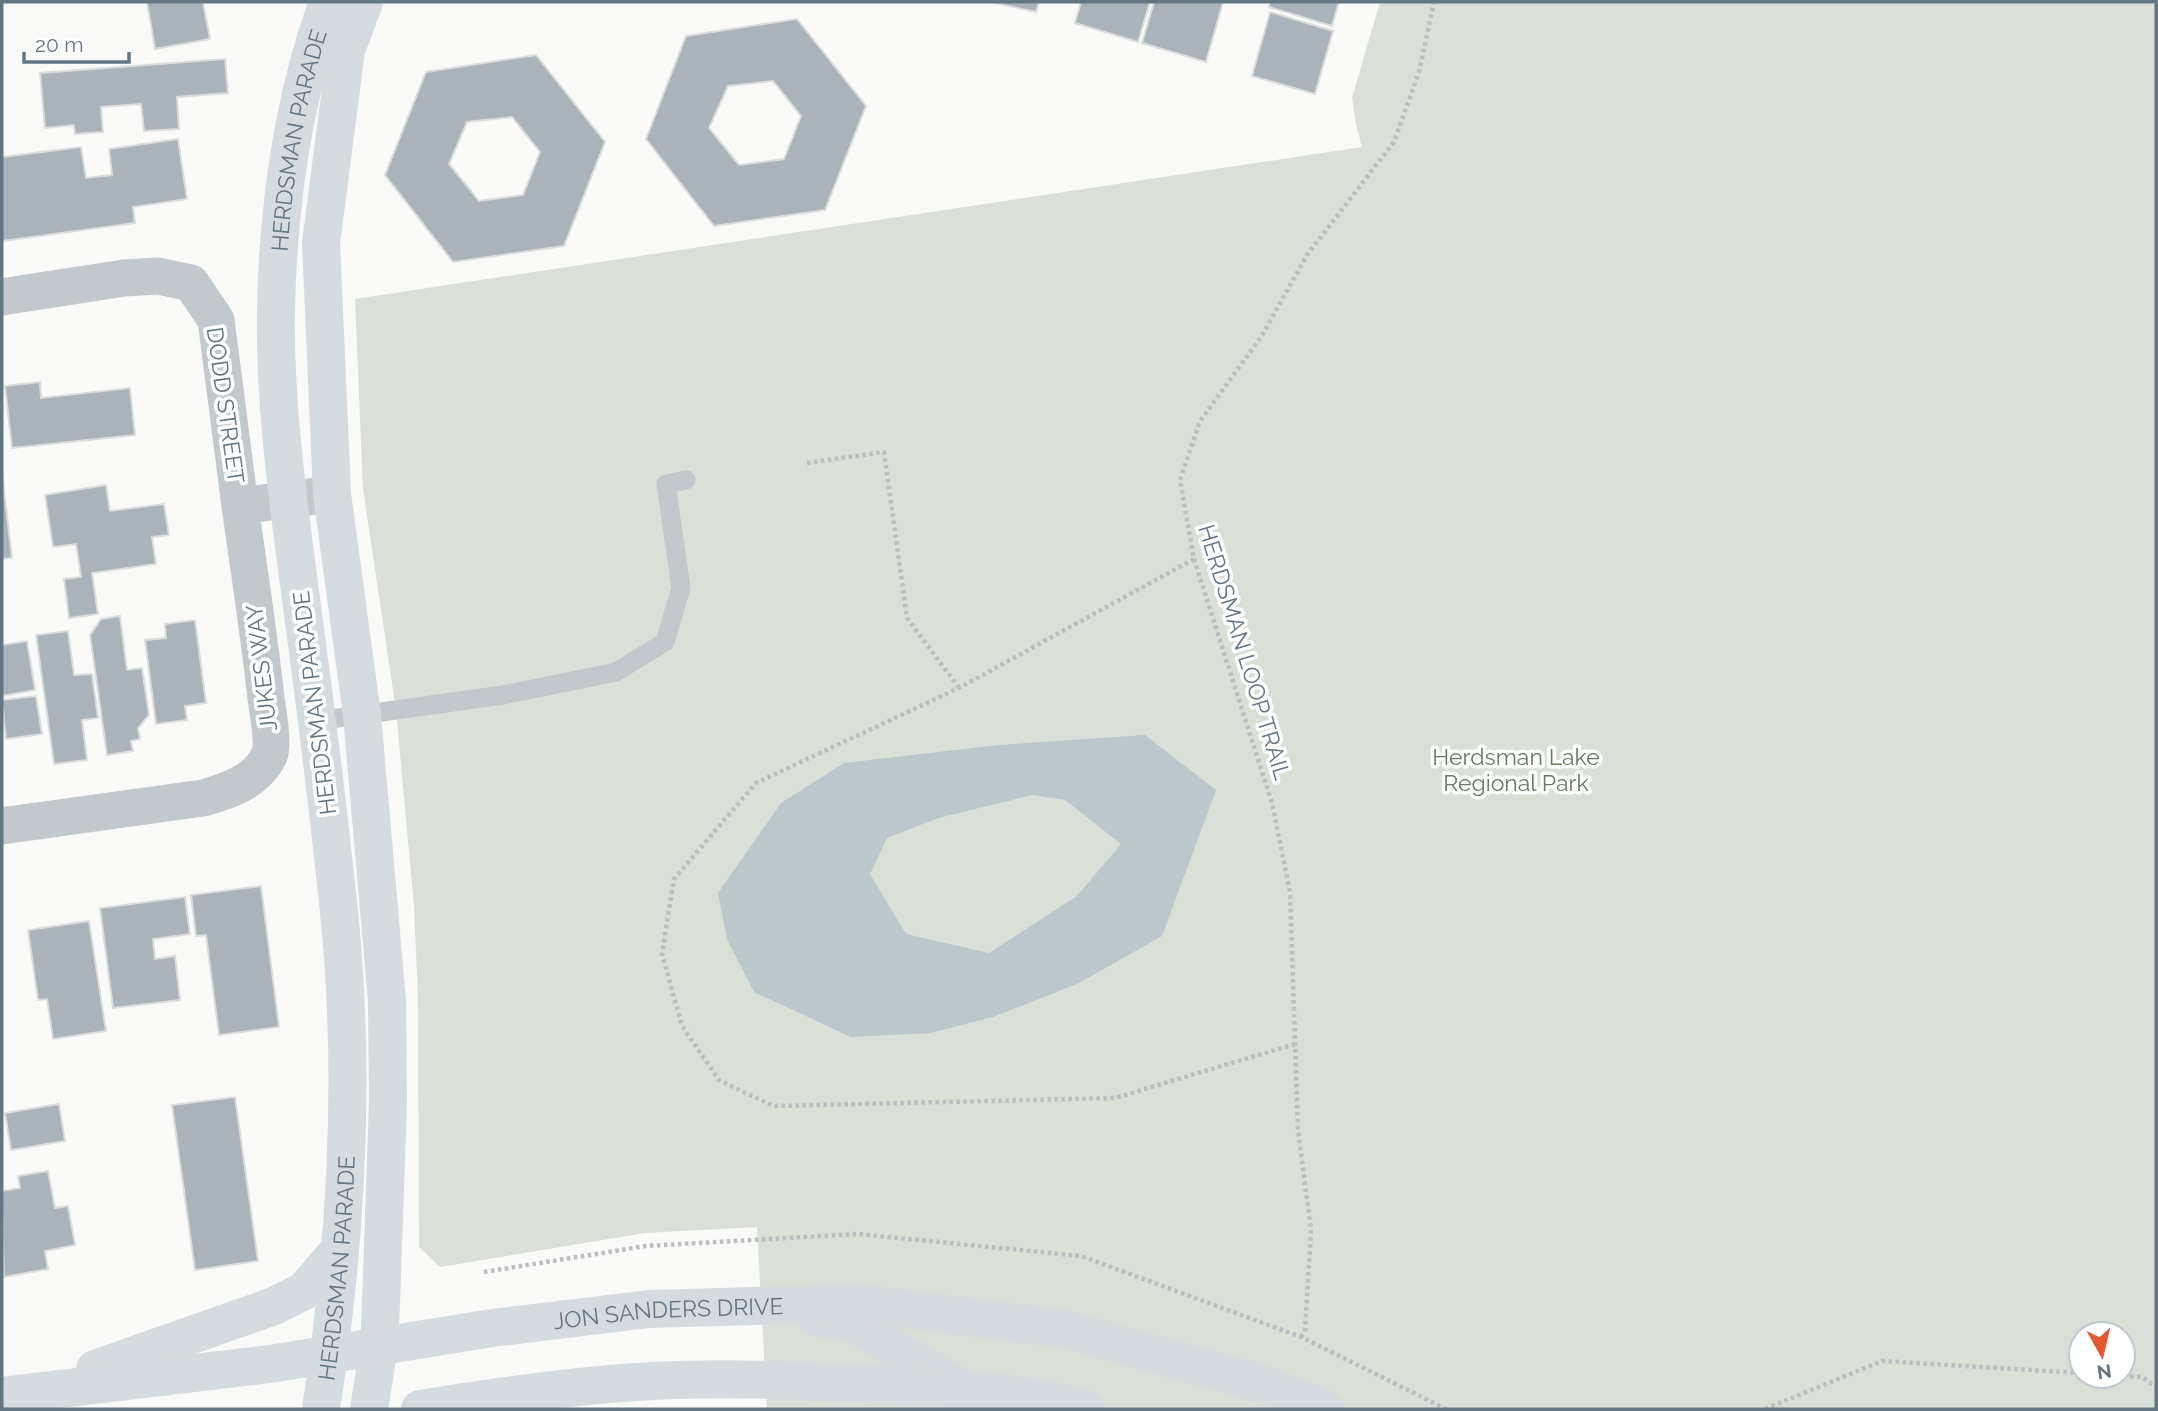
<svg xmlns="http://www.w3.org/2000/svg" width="2158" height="1411" font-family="Raleway,sans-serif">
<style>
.green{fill:#dadfd7;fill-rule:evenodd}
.water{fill:#bbc7cb;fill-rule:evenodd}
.building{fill:#aab3b9;stroke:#dcdcda;stroke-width:2;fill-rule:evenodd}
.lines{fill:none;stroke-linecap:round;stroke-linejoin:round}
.path{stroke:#bbbfc2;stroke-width:4.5;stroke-dasharray:3.5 3.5;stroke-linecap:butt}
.lane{stroke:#c3c8cc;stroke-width:19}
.street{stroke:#c3c8cc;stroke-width:37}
.secondary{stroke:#d6dbdf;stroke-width:38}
.primary{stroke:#d6dbdf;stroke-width:38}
.labels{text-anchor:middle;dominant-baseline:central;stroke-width:7;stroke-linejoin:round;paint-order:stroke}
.street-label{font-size:23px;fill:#657683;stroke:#fff}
.park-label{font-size:23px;fill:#687a64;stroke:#fff}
</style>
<rect width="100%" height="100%" fill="#fafaf8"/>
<path class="green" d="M1380 2H2156V1409H767L757 1227 645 1233 440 1267 419 1247 418 998 414 906 396 710 363 489 355 299 1362 147 1356 124 1352 98ZM2081 1334H2123V1376H2081Z"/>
<path class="water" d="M1145 735 1216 790 1162 936 1079 983 993 1017 930 1033 851 1037 754 992 727 939 718 893 781 803 844 763 998 745ZM1032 795 1065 800 1121 844 1077 896 989 953 906 934 870 874 887 838 938 818Z"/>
<path class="building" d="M147 2H203L210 39 155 49Z
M990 2H1039L1036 12Z
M1081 2H1150L1138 42 1075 23Z
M1154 2H1223L1206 62 1142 43Z
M1270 2H1339L1332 26 1269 7Z
M1270 12 1333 31 1315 94 1252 76Z
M797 19 866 106 825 210 714 226 646 139 686 36ZM773 81 801 116 784 159 739 165 709 128 728 86Z
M536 55 605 142 564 246 453 262 385 175 426 72ZM512 117 540 152 523 195 479 201 449 164 467 122Z
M225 59 228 93 177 97 179 129 144 131 141 104 101 107 103 132 75 134 74 125 45 128 40 73Z
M178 139 187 199 133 207 135 223 2 241V157L81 147 86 178 112 175 109 149Z
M40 382 41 398 130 388 135 435 12 448 5 386Z
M2 473 12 558 2 559Z
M106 485 110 511 164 504 169 535 152 537 156 564 92 573 98 614 69 618 64 579 81 577 76 544 53 547 45 495Z
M120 616 127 670 142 668 149 715 138 728 140 739 131 741 133 751 107 755 90 635 101 619Z
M195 620 206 703 185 706 187 720 156 724 145 640 166 638 165 624Z
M68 631 74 675 92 674 98 718 82 720 87 760 54 764 36 635Z
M27 641 35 690 2 696V645Z
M36 696 42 734 6 739 2 700Z
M261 886 279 1027 219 1035 206 935 196 936 191 895Z
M185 897 190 934 153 939 155 959 175 956 180 1000 113 1008 100 908Z
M89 921 106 1031 53 1039 47 999 38 1000 28 930Z
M235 1097 258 1261 195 1270 172 1105Z
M59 1104 65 1141 11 1150 5 1113Z
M48 1171 55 1208 68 1206 75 1245 45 1251 48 1269 4 1277 2 1191 20 1188 18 1176Z"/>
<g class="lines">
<path class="path" d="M807 463 884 452 907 618 959 688
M1194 559 959 688 756 783 674 879 662 954 682 1026 719 1080 773 1106 1115 1098 1295 1044
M484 1272 646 1246 858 1234 1081 1256 1301 1337 1446 1409
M1301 1337 1305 1332 1311 1230 1298 1130 1290 892 1272 803 1194 559 1180 480 1200 421 1261 337 1307 255 1394 142 1419 72 1434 2
M2123 1376 2142 1377 2156 1387
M1765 1409 1882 1361 2081 1373"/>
<path class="lane" d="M317 721 503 695 616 672 665 642 681 588 666 484 686 480"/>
<path class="street" d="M2 297 124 278 158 276 191 283 216 320 240 506 332 494
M2 826 203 798C228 791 256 782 269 756 274 745 268 712 266 698 259 634 249 570 240 506"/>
<g class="secondary">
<path d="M364 2 346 50 321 243 332 494 362 715 387 1001 388 1101 381 1304 379 1346 369 1409"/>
<path id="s1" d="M321 1409C346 1246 356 1077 339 912 329 815 317 718 304 622 291 520 274 413 276 310 278 207 293 99 328 2"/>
</g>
<g class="primary">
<path d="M815 1317 856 1325 958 1386"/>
<path d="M95 1369 274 1306 304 1291 340 1249"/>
<path id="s2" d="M2 1396 270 1364 492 1328 649 1309 856 1303 1064 1329 1269 1386 1325 1409"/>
<path d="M420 1409C497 1397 575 1385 653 1381 730 1377 809 1381 886 1385 954 1389 1021 1391 1086 1409"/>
</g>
</g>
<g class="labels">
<g class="street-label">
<text stroke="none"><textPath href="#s1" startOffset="1276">HERDSMAN PARADE</textPath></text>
<text transform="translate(226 405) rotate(82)">DODD STREET</text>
<text transform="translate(1245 652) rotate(73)">HERDSMAN LOOP TRAIL</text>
<text transform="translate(261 668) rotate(-97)">JUKES WAY</text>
<text transform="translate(314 703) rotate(-97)">HERDSMAN PARADE</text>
<text stroke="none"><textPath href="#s1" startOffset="142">HERDSMAN PARADE</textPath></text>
<text stroke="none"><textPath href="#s2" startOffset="672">JON SANDERS DRIVE</textPath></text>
</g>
<g class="park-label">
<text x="1516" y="756">Herdsman Lake<tspan x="1516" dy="26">Regional Park</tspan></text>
</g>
</g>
<rect width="2158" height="1411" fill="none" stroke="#657683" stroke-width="7"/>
<g transform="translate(2102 1355) rotate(172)"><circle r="33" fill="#ffffff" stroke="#c1c8cd" stroke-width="2"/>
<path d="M0-5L12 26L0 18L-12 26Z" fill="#e4572e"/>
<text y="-10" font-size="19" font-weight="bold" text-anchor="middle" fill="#657683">N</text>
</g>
<path d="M24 52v10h105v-10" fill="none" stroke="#657683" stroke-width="3.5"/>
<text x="35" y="52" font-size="21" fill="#657683" stroke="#ffffff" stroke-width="5" paint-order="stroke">20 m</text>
</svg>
